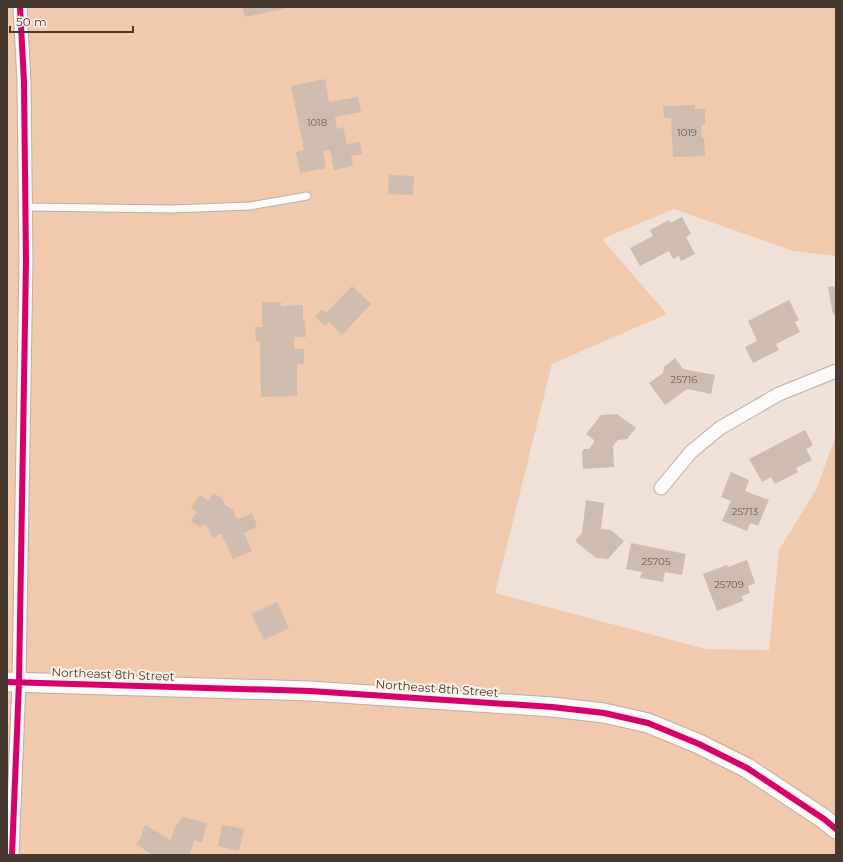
<svg xmlns="http://www.w3.org/2000/svg" width="843" height="862" font-family="Montserrat,sans-serif">
<style>
.green{fill:#f1caae}
.building{fill:#cebcae}
.lines{fill:none;stroke-linecap:round;stroke-linejoin:round}
.lane-casing{stroke:#baaea5;stroke-width:9}
.street-casing{stroke:#baaea5;stroke-width:15}
.secondary-casing{stroke:#baaea5;stroke-width:21}
.lane{stroke:#fdfbf9;stroke-width:7}
.street{stroke:#fdfbf9;stroke-width:13}
.secondary{stroke:#fdfbf9;stroke-width:19}
.cycleway-casing{stroke:#fef1e7;stroke-width:8}
.cycleway{stroke:#d6006c;stroke-width:6}
.labels{text-anchor:middle;dominant-baseline:central;stroke-width:4;stroke-linejoin:round;paint-order:stroke}
.number-label{font-size:10px;fill:#685a4f}
.street-label{font-size:12px;fill:#46392f;stroke:#fef1e7}
</style>
<rect width="100%" height="100%" fill="#f0e2d8"/>
<path class="green" d="M7 7H836V256L793 251 674 209 602 239 667 314 552 364 495 593 706 649 769 650 779 550 817 488 836 435V855H7Z"/>
<path class="building" d="M242 7H288V8L245 17Z
M325 79 329 102 358 97 361 112 335 117 337 129 343 127 347 144 360 142 362 154 351 156 353 166 334 170 330 150 323 151 326 168 300 173 296 152 304 150 291 86Z
M695 105V109H705V125H701L702 138H704L705 156 673 157 671 118H664L663 106Z
M389 175 414 176 413 195 388 194Z
M682 217 691 234 686 237 695 254 681 261 679 256 673 259 669 251 640 266 630 248 653 236 650 230 669 220 671 223Z
M352 286 371 304 342 335 329 322 325 326 315 317 322 309 326 313Z
M836 286V314L833 315 828 287Z
M789 300 799 320 795 322 800 332 776 344 779 350 753 363 745 347 757 341 748 321Z
M262 302H281V306L303 305V321H305L306 337H294V349H304V364H297V396L261 397 260 341H256L255 327H262Z
M675 358 683 369 715 375 711 394 687 389 665 405 649 383 663 373 664 367Z
M617 414 636 428 627 439 618 440 613 446 614 467 583 469 582 452 584 449H589L594 442V440L586 434 601 415Z
M805 430 813 445 806 449 812 460 796 468 798 472 775 484 771 477 762 482 749 459Z
M731 472 749 480 745 491 769 500 758 526 750 523 747 531 722 521 731 501 721 497Z
M213 493 222 498 225 505 233 510 236 517 239 519 252 513 257 526 255 528 244 533 252 551 233 559 221 533 213 538 206 524 200 527 191 521 197 512 191 508 200 495 209 501Z
M586 500 604 503 601 529 611 530 624 541 608 559 596 558 575 541 582 533Z
M631 543 686 554 682 575 665 572 663 582 640 578 642 572 626 569Z
M747 560 755 583 748 586 750 593 742 596 743 601 717 611 703 574 727 565 728 567Z
M277 602 289 628 264 640 251 614Z
M182 817 207 823 202 842 194 840 191 851 189 855H153L136 844 141 837 143 829 146 825 170 840 173 834 174 829Z
M222 825 244 829 239 851 218 846Z"/>
<g class="lines">
<g class="lane-casing">
<path id="lane" d="M26 207 172 209 250 206 307 196"/>
</g>
<g class="street-casing">
<path id="street" d="M661 488 691 452 720 428 779 394 836 371
M12 855 19 682 26 261 24 82 20 7"/>
</g>
<g class="secondary-casing">
<path id="secondary" d="M7 682 310 691 552 707 604 713 648 723 699 744 747 768 824 819 836 829"/>
</g>
<use href="#lane" class="lane"/>
<use href="#street" class="street"/>
<use href="#secondary" class="secondary"/>
<g class="cycleway-casing">
<path id="cycleway" d="M7 682 310 691 552 707 604 713 648 723 699 744 747 768 824 819 836 829
M12 855 19 682 26 261 24 82 20 7"/>
</g>
<use href="#cycleway" class="cycleway"/>
</g>
<g class="labels">
<g class="number-label">
<text x="317" y="122">1018</text>
<text x="687" y="132">1019</text>
<text x="684" y="379">25716</text>
<text x="745" y="511">25713</text>
<text x="656" y="561">25705</text>
<text x="729" y="584">25709</text>
</g>
<g class="street-label">
<text transform="translate(113 674) rotate(2)">Northeast 8th Street</text>
<text transform="translate(437 688) rotate(4)">Northeast 8th Street</text>
</g>
</g>
<rect width="843" height="862" fill="none" stroke="#46392f" stroke-width="16"/>
<path d="M10 26v6h123v-6" fill="none" stroke="#46392f" stroke-width="2"/>
<text x="16" y="26" font-size="12" fill="#46392f" stroke="#fef1e7" stroke-width="3" paint-order="stroke">50 m</text>
</svg>
